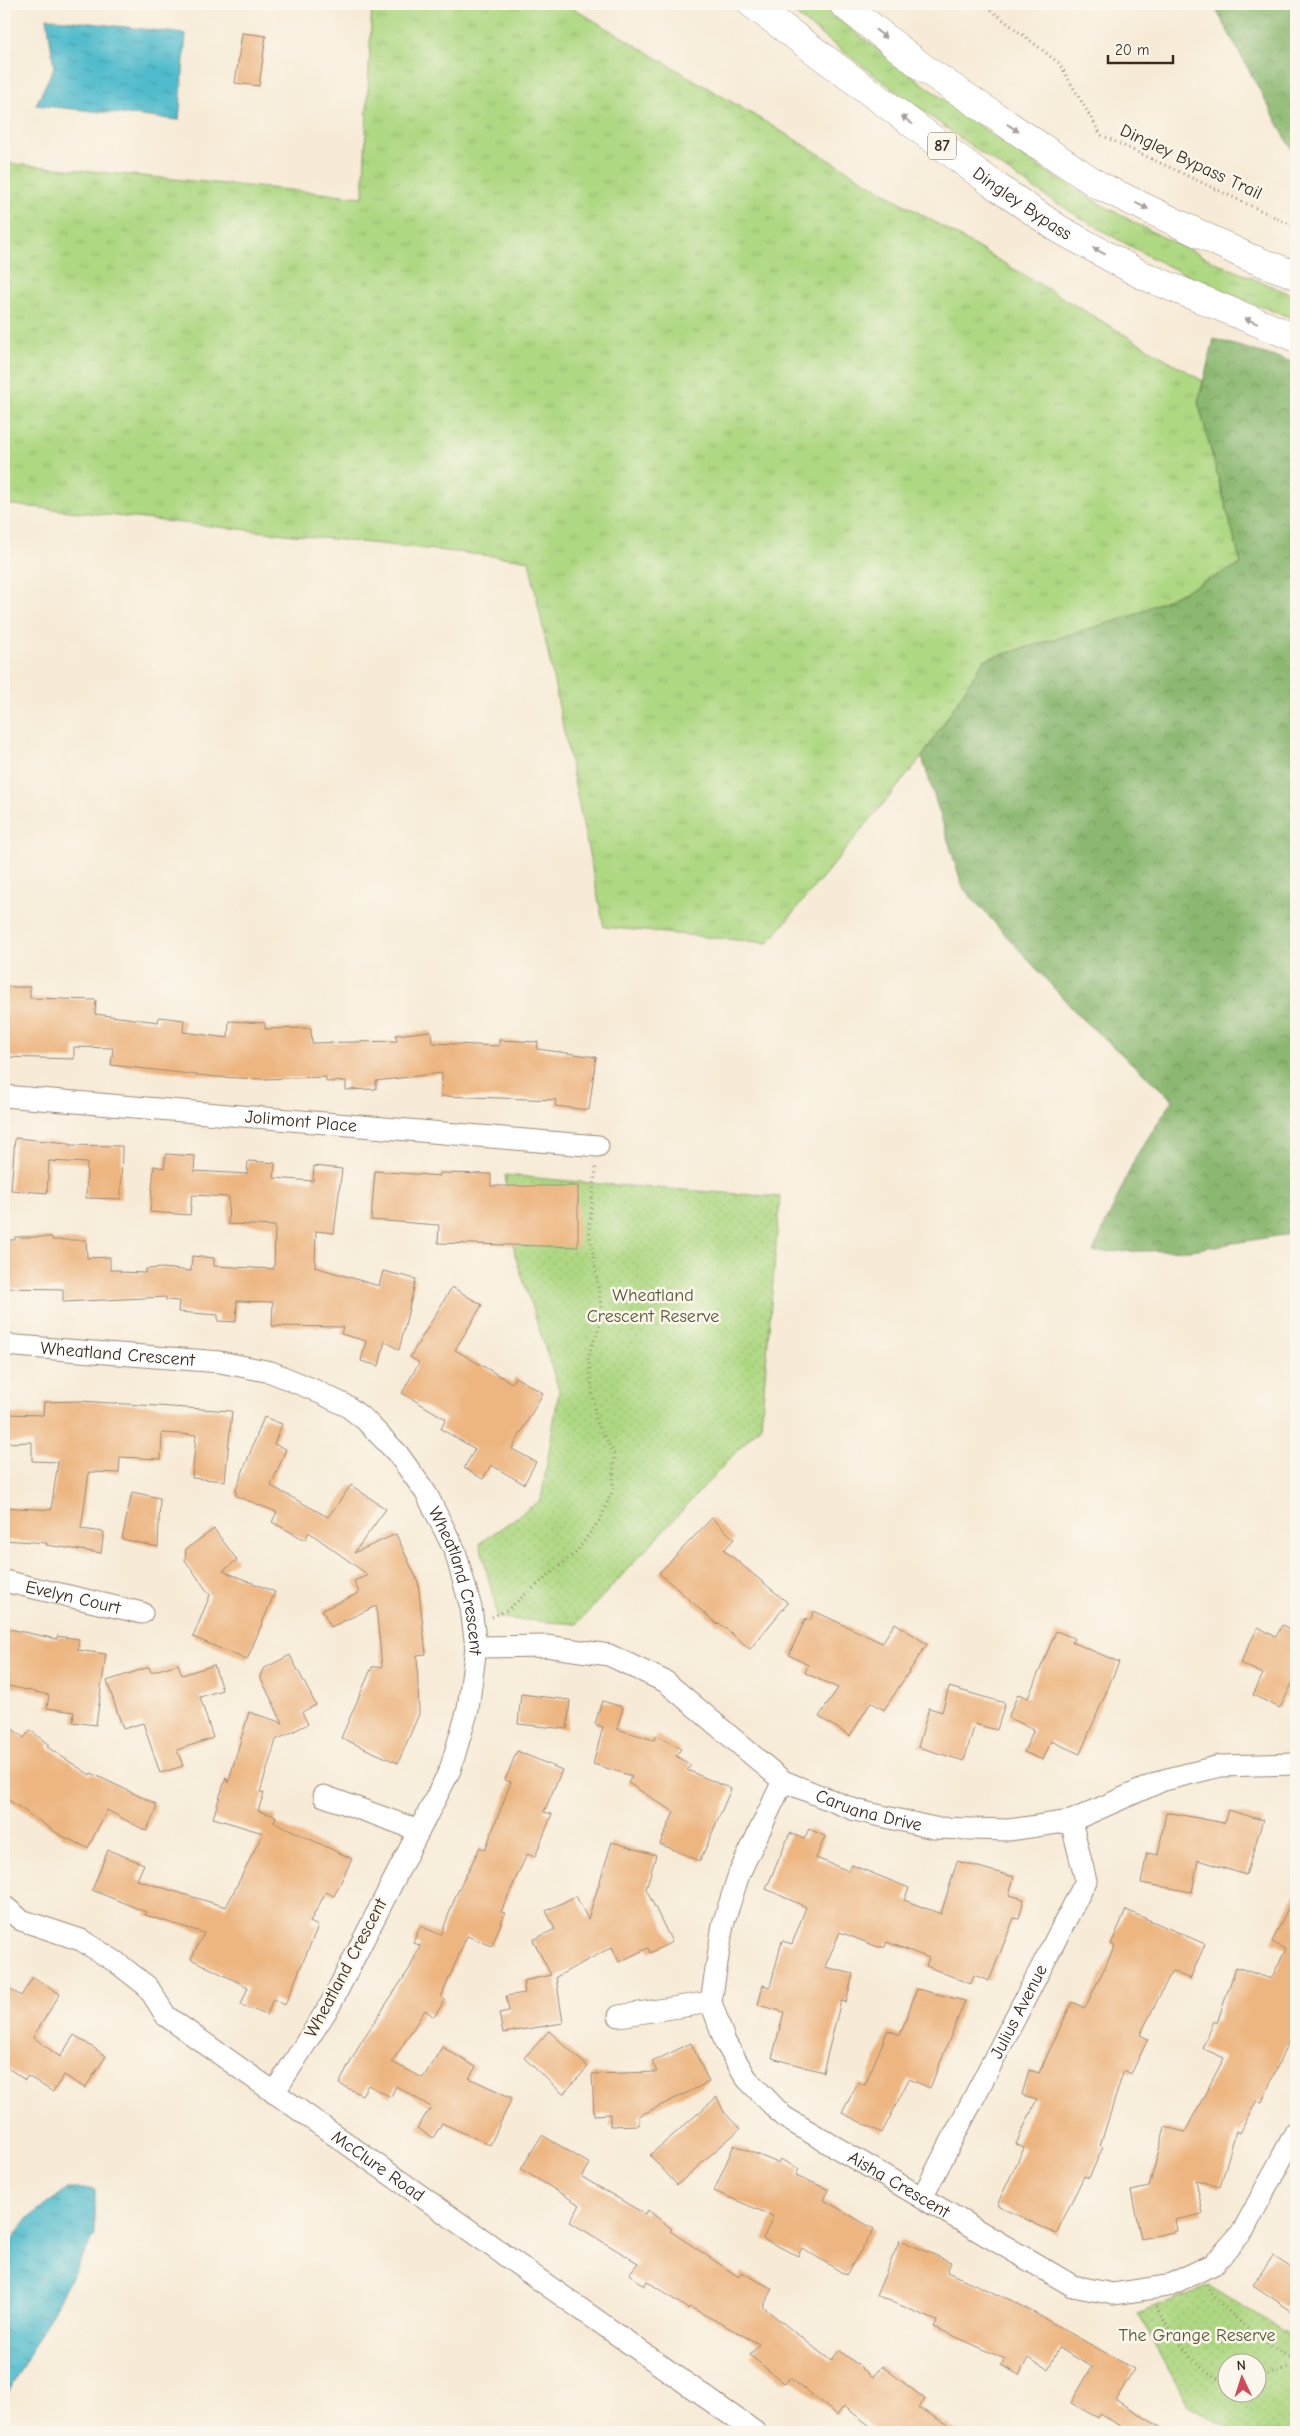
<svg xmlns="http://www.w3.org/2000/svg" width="1300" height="2436" font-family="'Comic Neue',sans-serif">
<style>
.grass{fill:url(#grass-tufts);stroke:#758150}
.forest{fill:url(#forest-crowns);stroke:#637148}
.park{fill:url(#park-dots);stroke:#758150;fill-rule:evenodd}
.water{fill:url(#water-ripples);stroke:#467275}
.building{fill:#edb681}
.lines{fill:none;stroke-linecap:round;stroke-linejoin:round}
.minor-casing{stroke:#998a7a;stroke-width:23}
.highway-casing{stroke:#998a7a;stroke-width:29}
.path{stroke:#998a7a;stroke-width:3;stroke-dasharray:1 4;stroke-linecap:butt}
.minor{stroke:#fff;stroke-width:21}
.highway{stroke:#fff;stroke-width:28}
.oneway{fill:#a79f9a}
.labels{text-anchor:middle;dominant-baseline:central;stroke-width:5;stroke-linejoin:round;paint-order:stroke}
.shield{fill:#fbf7ec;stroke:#75685c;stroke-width:1}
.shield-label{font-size:16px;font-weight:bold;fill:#3b2a1e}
.street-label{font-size:18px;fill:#3b2a1e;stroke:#fbf7ec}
.park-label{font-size:18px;fill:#585637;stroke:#fbf7ec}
</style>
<defs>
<pattern id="grass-tufts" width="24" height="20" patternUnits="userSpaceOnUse" patternTransform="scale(1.25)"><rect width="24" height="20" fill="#afd883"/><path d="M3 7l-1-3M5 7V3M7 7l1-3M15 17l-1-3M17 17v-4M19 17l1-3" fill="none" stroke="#97ba71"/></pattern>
<pattern id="forest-crowns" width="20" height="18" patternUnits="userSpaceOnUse" patternTransform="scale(1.25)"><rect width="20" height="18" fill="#8bb871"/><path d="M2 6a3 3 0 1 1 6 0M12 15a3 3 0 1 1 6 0" fill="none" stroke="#73965c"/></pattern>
<pattern id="park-dots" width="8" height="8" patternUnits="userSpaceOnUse" patternTransform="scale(1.25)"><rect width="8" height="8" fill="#afd883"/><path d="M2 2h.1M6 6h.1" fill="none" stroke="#97ba71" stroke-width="1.8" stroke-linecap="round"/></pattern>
<pattern id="water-ripples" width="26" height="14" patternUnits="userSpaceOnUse" patternTransform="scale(1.25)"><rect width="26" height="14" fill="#50bbcc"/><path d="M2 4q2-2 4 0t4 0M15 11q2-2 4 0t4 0" fill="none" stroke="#4498a5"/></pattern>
</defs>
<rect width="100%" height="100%" fill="#fbf7ec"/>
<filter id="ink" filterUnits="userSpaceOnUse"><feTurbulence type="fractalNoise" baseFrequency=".02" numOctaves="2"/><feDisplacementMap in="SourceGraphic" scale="10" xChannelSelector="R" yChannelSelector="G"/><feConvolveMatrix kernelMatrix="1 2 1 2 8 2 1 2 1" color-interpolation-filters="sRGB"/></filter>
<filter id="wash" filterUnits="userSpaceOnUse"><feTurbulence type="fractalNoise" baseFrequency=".0096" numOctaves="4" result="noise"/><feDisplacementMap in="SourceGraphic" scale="20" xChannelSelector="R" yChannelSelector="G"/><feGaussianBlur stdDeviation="1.12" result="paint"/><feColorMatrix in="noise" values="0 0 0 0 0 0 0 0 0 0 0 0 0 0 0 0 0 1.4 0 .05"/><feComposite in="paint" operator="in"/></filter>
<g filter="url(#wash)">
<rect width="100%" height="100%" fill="#f7ebd7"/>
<path class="grass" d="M372 4H566L1203 381 1198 402 1241 564 1132 616 984 660 922 757 768 943 604 927 529 560 4 504V163L363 197Z
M781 4H818C905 69 991 140 1085 195 1153 235 1223 267 1296 296V319C1100 254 944 127 781 4Z"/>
<path class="forest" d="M1213 4H1296V157Z
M1214 339 1296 363V1233L1191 1250 1093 1252 1136 1156 1173 1100 1082 1019 963 888 922 757 984 660 1132 616 1241 564 1198 402Z"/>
<path class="park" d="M505 1175 600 1184 780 1197 761 1425 577 1624 498 1618 480 1543 541 1500 559 1390 515 1255Z
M1209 2286 1296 2339V2432H1235L1188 2405 1138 2313ZM1228 2364H1258V2394H1228Z"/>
<path class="water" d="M47 18 186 34 179 120 36 105 54 67Z
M67 2189H95V2234L4 2400V2252L27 2219Z"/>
<g id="blocks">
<path class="building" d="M242 33 266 36 259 86 235 83Z
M4 987H30V998L96 1000 95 1014 158 1022 159 1017 184 1020 183 1032 228 1038 229 1021 265 1023V1029L311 1028 312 1043 397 1041 396 1035 431 1031 432 1043 499 1046V1040L538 1042 537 1049 596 1057 589 1110 555 1106 556 1100 441 1096 442 1073 376 1081V1089L346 1090V1081L326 1082V1077L262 1079 216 1077 111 1065 113 1048 74 1047V1059L4 1057Z
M15 1138 69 1143V1145L122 1146 121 1199 86 1198 87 1163 49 1161 47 1193 11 1190Z
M166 1154 195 1156 194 1171 247 1174 248 1161 275 1163 274 1178 313 1181 314 1166 342 1169 334 1233 316 1231 315 1267 379 1286 383 1271 416 1279 399 1350 385 1341 379 1366 361 1361 366 1341 341 1334 343 1327 272 1326 273 1302 237 1301 236 1322 218 1321V1315L178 1312 179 1301 166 1300V1297L63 1302V1289L4 1288V1240H15V1237H52V1240H86L87 1258 110 1257V1270H120V1272L145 1273 146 1269 163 1268 191 1271 192 1256 214 1258V1266L274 1269 275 1226 228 1224 229 1197 192 1195 190 1215 150 1212 154 1166 164 1168Z
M375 1171 440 1176V1173L491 1174V1186H578V1247L438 1243 439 1225 371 1220Z
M452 1287 482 1305 455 1350 512 1383 515 1377 543 1393 512 1449 536 1462 524 1484 491 1465 483 1479 464 1468 475 1449 441 1429 446 1419 402 1393 419 1363 410 1357Z
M81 1401 232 1411 225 1481 192 1478 196 1435 162 1433 161 1459 120 1457 119 1473 89 1472 81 1529 104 1532 101 1553 46 1545 47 1543 4 1540V1507L51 1510 58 1462 32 1461V1442L4 1443V1414L43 1415 44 1402Z
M264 1417 282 1424 274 1444 286 1449 271 1486 328 1517 351 1485 386 1509 354 1553 396 1534 418 1582 426 1654 417 1655 419 1714 398 1763 341 1738 372 1667H382L376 1606 331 1627 322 1610 359 1593 354 1581 368 1575 309 1532 305 1540 272 1522 277 1512 236 1496V1489Z
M132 1492 160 1498 158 1547 122 1539Z
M712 1518 734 1539 724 1550 788 1603 750 1649 719 1623 718 1625 659 1573Z
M214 1529 237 1560 223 1571 275 1592 247 1660 193 1637 210 1595 185 1560 186 1549Z
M814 1611 882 1643 895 1623 927 1644 884 1710 871 1702 850 1736 819 1717 838 1688 805 1673 808 1665 789 1655 806 1618 810 1621Z
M1282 1625 1296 1632V1676L1280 1708 1253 1695 1263 1674 1240 1663 1258 1627 1276 1637Z
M4 1628 57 1639V1636L79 1639 78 1650 106 1654 96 1725 73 1722 74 1712 47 1708 49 1695 4 1685Z
M1056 1631 1074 1638 1072 1642 1119 1662 1080 1754 1051 1741 1043 1760 1024 1752 1034 1729 1008 1718 1018 1694 1028 1698Z
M290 1655 316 1705 302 1712 308 1724 276 1740 260 1792 264 1793 258 1811 276 1816 274 1822 352 1859 334 1896 326 1892 310 1922 318 1926 285 2005 273 1999 267 2015 241 2005 248 1987 191 1959 204 1933 145 1915 146 1912 92 1890 108 1850 144 1864 137 1880 226 1907 263 1833 213 1818 226 1777 228 1783 249 1712 283 1723 260 1677 263 1669Z
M178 1664 182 1675 214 1665 222 1690 200 1697 213 1738 177 1750 183 1766 160 1773 143 1723 123 1729 107 1681 149 1667 151 1672Z
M949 1687 1005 1703 997 1730 975 1724 964 1761 918 1747 929 1708 942 1712Z
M521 1694 570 1700 567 1729 518 1724Z
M602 1701 623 1707 617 1729 654 1740 657 1735 681 1749 676 1756 691 1765 687 1770 731 1789 700 1861 660 1844 674 1812 628 1783 632 1776 593 1764 603 1727 595 1724Z
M4 1722 24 1738 30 1730 49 1745 47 1747 90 1775 91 1773 156 1804V1811L146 1831 107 1810 88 1848 60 1835 4 1797Z
M517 1751 562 1770 544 1812 552 1814 535 1857 527 1854 501 1912 505 1913 492 1946 467 1936 441 1997 445 2000 434 2017 425 2010 392 2062 423 2078 442 2047 476 2067 469 2078 512 2098 490 2145 442 2123 433 2138 417 2128 431 2107 396 2086 391 2097 368 2085 362 2095 339 2084 361 2042 410 1968 420 1945 413 1943 420 1926 441 1935 456 1895 480 1847 485 1850 511 1782 505 1780Z
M1228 1810 1263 1820 1246 1875 1198 1860 1192 1892 1141 1883 1147 1853 1158 1855 1166 1812 1224 1823Z
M809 1829 825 1836 816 1858 849 1871 852 1865 909 1888 904 1900 941 1914 957 1861 1014 1877 1009 1895 1024 1899 1019 1919 1014 1918 989 1981 974 1975 971 1984 926 1966 929 1958 887 1942 885 1947H878L840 1932 825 1967 853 1974 846 2002 841 2001 823 2072 772 2058 784 2012 758 2005 763 1985 770 1987 782 1941 792 1944 806 1907 766 1889 790 1833 804 1839Z
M612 1842 656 1855 646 1889 672 1942 650 1953 648 1948 619 1962 612 1947 556 1977 563 2023 503 2033 499 2013 509 2011 506 1996 525 1993 523 1981 551 1975 533 1940 555 1929 546 1911 576 1896 588 1919Z
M1296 1891V2024L1262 2102 1257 2100 1240 2133 1236 2131 1220 2187 1196 2180 1203 2214 1175 2220 1177 2231 1141 2239 1131 2191 1149 2187 1165 2127 1185 2132 1224 2058 1202 2048 1214 2021 1217 2023 1236 1967 1271 1979 1286 1949 1272 1942Z
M1126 1910 1205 1944 1190 1979 1172 1971 1140 2035 1148 2039 1131 2074 1124 2070 1100 2146 1103 2147 1089 2178 1084 2176 1056 2234 997 2205 1024 2148 1016 2144 1037 2099 1022 2095 1029 2070 1039 2073 1072 2002 1085 2008 1115 1946 1111 1944Z
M33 1977 60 1994 33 2037 60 2057 74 2035 106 2056 85 2088 64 2075 53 2092 28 2076 25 2080 4 2065V1985L21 1996Z
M917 1989 965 2001 930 2088 909 2079 882 2133 842 2113 858 2082 865 2085 888 2030 900 2035Z
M549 2031 588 2067 563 2094 524 2058Z
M691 2043 709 2082 639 2116V2125L610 2126V2114L594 2115 592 2074 657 2072 652 2062Z
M717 2097 724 2112 740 2129 677 2185 650 2155Z
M542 2135 590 2164 582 2177 645 2214 648 2210 672 2229 670 2231 739 2277 741 2272 773 2289 763 2307 831 2361 839 2350 873 2377 882 2366 925 2399 918 2407 959 2432H878L844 2406 837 2415 790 2378 785 2384 750 2355 759 2344 690 2307 688 2309 647 2281 644 2286 629 2274 638 2263 570 2222 580 2205 521 2169Z
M734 2145 778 2163 780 2159 799 2169 796 2175 829 2190 824 2200 874 2229 846 2275 802 2248 798 2256 763 2239 773 2216 714 2191Z
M900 2240 951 2262 947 2272 1015 2302 1134 2369 1116 2400 1168 2432H1131L1100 2414 1098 2418 1071 2403 1092 2367 1059 2348 1048 2369 1028 2358 1019 2375 1001 2365 1005 2359 934 2327 937 2321 876 2295Z
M1273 2256 1296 2271V2314L1253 2285Z"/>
</g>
</g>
<g filter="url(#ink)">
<use href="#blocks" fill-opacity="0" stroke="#998a7a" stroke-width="1"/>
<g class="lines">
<g class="minor-casing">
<g id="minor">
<path id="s1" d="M4 1096 598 1146"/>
<path id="s2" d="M4 1345 220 1362 271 1372 312 1389 347 1406 365 1420 398 1454 426 1493 455 1551 471 1608 476 1647 468 1709 450 1770 330 2005 274 2093"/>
<path id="s3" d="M4 1581 142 1613"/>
<path id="s4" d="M476 1647 546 1646 609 1655 666 1682 783 1781 855 1810 934 1828 1009 1830 1071 1821 1164 1780 1220 1766 1296 1764"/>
<path id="s5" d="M783 1781 739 1874 723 1924 711 2002 725 2042 747 2079 784 2117 1073 2286 1113 2294 1167 2286 1214 2264 1243 2231 1296 2131"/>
<path d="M324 1796 418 1830"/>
<path id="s6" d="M4 1906 21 1920 81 1940 116 1962 148 1987 166 2016 755 2432"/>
<path d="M619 2016 711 2002"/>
<path id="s7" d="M922 2198 1086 1881 1071 1821"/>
</g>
</g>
<g class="highway-casing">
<g id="highway">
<path id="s8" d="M752 4 993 184 1059 229 1142 275 1296 338"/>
<path d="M843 4 925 69 1098 185 1248 257 1296 275"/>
</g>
</g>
<path class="path" d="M983 4 1059 63 1101 135 1296 227
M492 1617 507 1610 575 1553 600 1520 613 1489 614 1454 596 1421 588 1356 603 1317 589 1229 596 1167
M1208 2289C1232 2318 1263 2343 1296 2361
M1156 2307C1167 2328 1203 2381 1228 2382
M1258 2377 1290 2367 1296 2368"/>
<use href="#minor" class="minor"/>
<use href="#highway" class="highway"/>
</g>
<defs><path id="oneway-solid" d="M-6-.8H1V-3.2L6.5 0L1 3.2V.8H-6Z" transform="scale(1.25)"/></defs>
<g class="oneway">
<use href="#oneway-solid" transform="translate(881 34) rotate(38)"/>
<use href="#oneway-solid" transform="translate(907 120) rotate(-143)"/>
<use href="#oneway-solid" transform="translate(1013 128) rotate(34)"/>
<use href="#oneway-solid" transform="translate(1142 206) rotate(26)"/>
<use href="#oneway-solid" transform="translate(1099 251) rotate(-151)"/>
<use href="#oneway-solid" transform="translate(1251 321) rotate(-157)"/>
</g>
</g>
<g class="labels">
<rect class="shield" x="928" y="132.5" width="28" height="27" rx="4"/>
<g class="shield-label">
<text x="942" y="146">87</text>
</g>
<g class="street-label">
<text transform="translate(1191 162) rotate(25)">Dingley Bypass Trail</text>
<text stroke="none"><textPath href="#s8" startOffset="336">Dingley Bypass</textPath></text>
<text stroke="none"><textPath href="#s1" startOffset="298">Jolimont Place</textPath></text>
<text stroke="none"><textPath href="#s2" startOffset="114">Wheatland Crescent</textPath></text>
<text stroke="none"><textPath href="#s2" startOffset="564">Wheatland Crescent</textPath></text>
<text stroke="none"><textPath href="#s3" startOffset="71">Evelyn Court</textPath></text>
<text stroke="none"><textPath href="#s4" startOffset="441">Caruana Drive</textPath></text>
<text transform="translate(346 1968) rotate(-62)">Wheatland Crescent</text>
<text stroke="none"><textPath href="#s7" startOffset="210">Julius Avenue</textPath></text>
<text stroke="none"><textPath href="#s6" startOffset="461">McClure Road</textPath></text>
<text stroke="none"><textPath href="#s5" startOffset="506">Aisha Crescent</textPath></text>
</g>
<g class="park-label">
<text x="653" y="1295">Wheatland<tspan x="653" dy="21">Crescent Reserve</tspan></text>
<text x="1197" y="2335">The Grange Reserve</text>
</g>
</g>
<rect width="1300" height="2436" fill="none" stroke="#fbf7ec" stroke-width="20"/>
<g transform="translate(1242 2378) rotate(356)"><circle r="24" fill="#fbf7ec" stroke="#aea59a"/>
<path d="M0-4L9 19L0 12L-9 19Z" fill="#d1495b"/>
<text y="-8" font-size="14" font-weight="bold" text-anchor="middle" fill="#3b2a1e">N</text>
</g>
<path d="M1108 55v8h65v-8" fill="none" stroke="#3b2a1e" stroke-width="2.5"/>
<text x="1115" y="55" font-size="15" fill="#3b2a1e" stroke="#fbf7ec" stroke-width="4" paint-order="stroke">20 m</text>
</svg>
